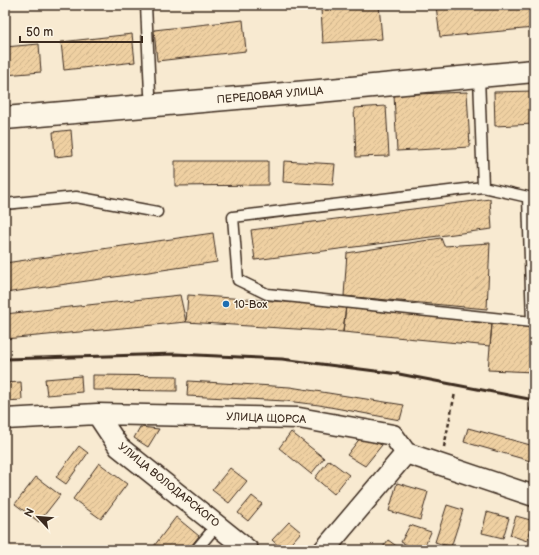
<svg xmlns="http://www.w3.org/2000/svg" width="539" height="555" font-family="'Balsamiq Sans',sans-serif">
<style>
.building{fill:url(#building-hatch);stroke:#3b2a1e}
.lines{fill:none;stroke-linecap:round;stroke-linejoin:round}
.lane-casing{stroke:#3b2a1e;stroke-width:13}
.street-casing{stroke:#3b2a1e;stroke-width:23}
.secondary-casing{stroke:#3b2a1e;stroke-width:25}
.path{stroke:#3b2a1e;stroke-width:2.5;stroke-dasharray:4 3;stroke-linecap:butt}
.lane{stroke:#fcf5e5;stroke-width:10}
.street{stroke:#fcf5e5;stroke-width:20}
.secondary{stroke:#fcf5e5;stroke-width:22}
.rail{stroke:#3b2a1e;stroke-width:3}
.poi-dot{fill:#1f6fb2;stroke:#fcf5e5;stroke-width:1.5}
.labels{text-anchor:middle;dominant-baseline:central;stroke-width:3;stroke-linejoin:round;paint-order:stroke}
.street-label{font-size:11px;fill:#3b2a1e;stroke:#fcf5e5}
.poi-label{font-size:11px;fill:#3b2a1e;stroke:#fcf5e5;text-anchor:start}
</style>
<defs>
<pattern id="building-hatch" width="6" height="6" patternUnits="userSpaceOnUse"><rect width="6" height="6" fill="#efd0a2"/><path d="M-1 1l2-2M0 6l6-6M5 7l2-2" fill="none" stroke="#ceb38b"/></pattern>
</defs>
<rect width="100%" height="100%" fill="#f8ead1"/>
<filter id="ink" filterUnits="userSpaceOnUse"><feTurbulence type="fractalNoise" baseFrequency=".025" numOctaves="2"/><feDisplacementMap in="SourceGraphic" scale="8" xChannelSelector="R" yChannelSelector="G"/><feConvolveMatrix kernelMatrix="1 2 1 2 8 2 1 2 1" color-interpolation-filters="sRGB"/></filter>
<g filter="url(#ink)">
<path class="building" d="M379 5 382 39 323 43 321 9Z
M443 5H534V28L440 37 436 6Z
M243 20 246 51 157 61 154 30Z
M132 34 135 62 64 70 61 42Z
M39 44 41 72 5 75V47Z
M534 91V124L495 126 494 92Z
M467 92 470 147 397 151 394 95Z
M386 106 389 156 356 157 354 108Z
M71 130 73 155 55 157 53 132Z
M175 161H268V185L175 186Z
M284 161 335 164 333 185 283 182Z
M490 199 492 229 255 260 251 230Z
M213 233 217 262 5 293V263Z
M441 238 444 246 490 243 487 309 344 296 347 253Z
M180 295 186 322 5 339V314Z
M188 295 346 306 343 332 186 322Z
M346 306 492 324 490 346 343 332Z
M492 324 534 326V372L488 370Z
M93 375 177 376V391L93 390Z
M81 376 82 392 47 395 45 379Z
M188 381 290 387 404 405 400 420 319 405 286 401 187 396Z
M21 382 22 400 5 401V383Z
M140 427 159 429 148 447 134 438Z
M468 428 534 446V462L464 442Z
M291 432 324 458 311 474 279 448Z
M361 437 382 445 365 466 347 455Z
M79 446 88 453 66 484 56 477Z
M329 460 349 475 334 494 315 478Z
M99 463 127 484 101 519 73 499Z
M230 468 247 481 229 503 212 490Z
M36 477 60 495 39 522 15 504Z
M397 483 428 492 420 520 389 511Z
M252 496 262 504 248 521 238 513Z
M447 505 463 510 451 547 435 542Z
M487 512 509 518 503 538 482 533Z
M516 516 534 521 527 541 510 535Z
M176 517 199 536 188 550H151Z
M289 522 301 532 285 550H283L272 540Z
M410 525 431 532 423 550H417L401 542Z
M388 540 402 550H381Z"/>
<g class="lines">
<g class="lane-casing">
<path id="lane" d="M146 5 150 93
M479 77 483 187
M483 187 528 197 532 322 267 294 238 280 233 217Z
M5 204 76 197 157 212
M196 550 217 525"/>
</g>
<g class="street-casing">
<path id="street" d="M97 414 119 447 248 550
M5 419 97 414 299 418 393 435 406 453 534 496
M324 550 406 453"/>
</g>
<g class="secondary-casing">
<path id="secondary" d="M5 118 319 91 534 71"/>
</g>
<path class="path" d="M530 411 534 399
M444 447 455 393"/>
<use href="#lane" class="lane"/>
<use href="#street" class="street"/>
<use href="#secondary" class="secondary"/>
<path class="rail" d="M5 359 175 354 282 359 399 374 534 400"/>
</g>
</g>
<circle class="poi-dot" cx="226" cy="304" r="4"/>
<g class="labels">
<g class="street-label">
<text transform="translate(270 95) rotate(-5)">ПЕРЕДОВАЯ УЛИЦА</text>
<text transform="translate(266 418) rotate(2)">УЛИЦА ЩОРСА</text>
<text transform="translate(169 485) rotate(39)">УЛИЦА ВОЛОДАРСКОГО</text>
</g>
<g class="poi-label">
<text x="234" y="304">10-Box</text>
</g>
</g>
<rect width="539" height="555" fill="none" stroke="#fcf5e5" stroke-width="20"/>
<rect x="10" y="10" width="519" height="535" fill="none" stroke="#3b2a1e" stroke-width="1.5" filter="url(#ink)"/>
<g transform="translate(38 517) rotate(296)" stroke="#fcf5e5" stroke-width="3" paint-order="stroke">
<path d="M0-3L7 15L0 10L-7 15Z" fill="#3b2a1e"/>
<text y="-6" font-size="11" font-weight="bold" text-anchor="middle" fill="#3b2a1e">N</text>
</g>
<path d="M20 36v6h122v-6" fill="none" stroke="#3b2a1e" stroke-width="2"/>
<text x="26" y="36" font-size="12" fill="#3b2a1e" stroke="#fcf5e5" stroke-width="3" paint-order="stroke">50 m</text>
</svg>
